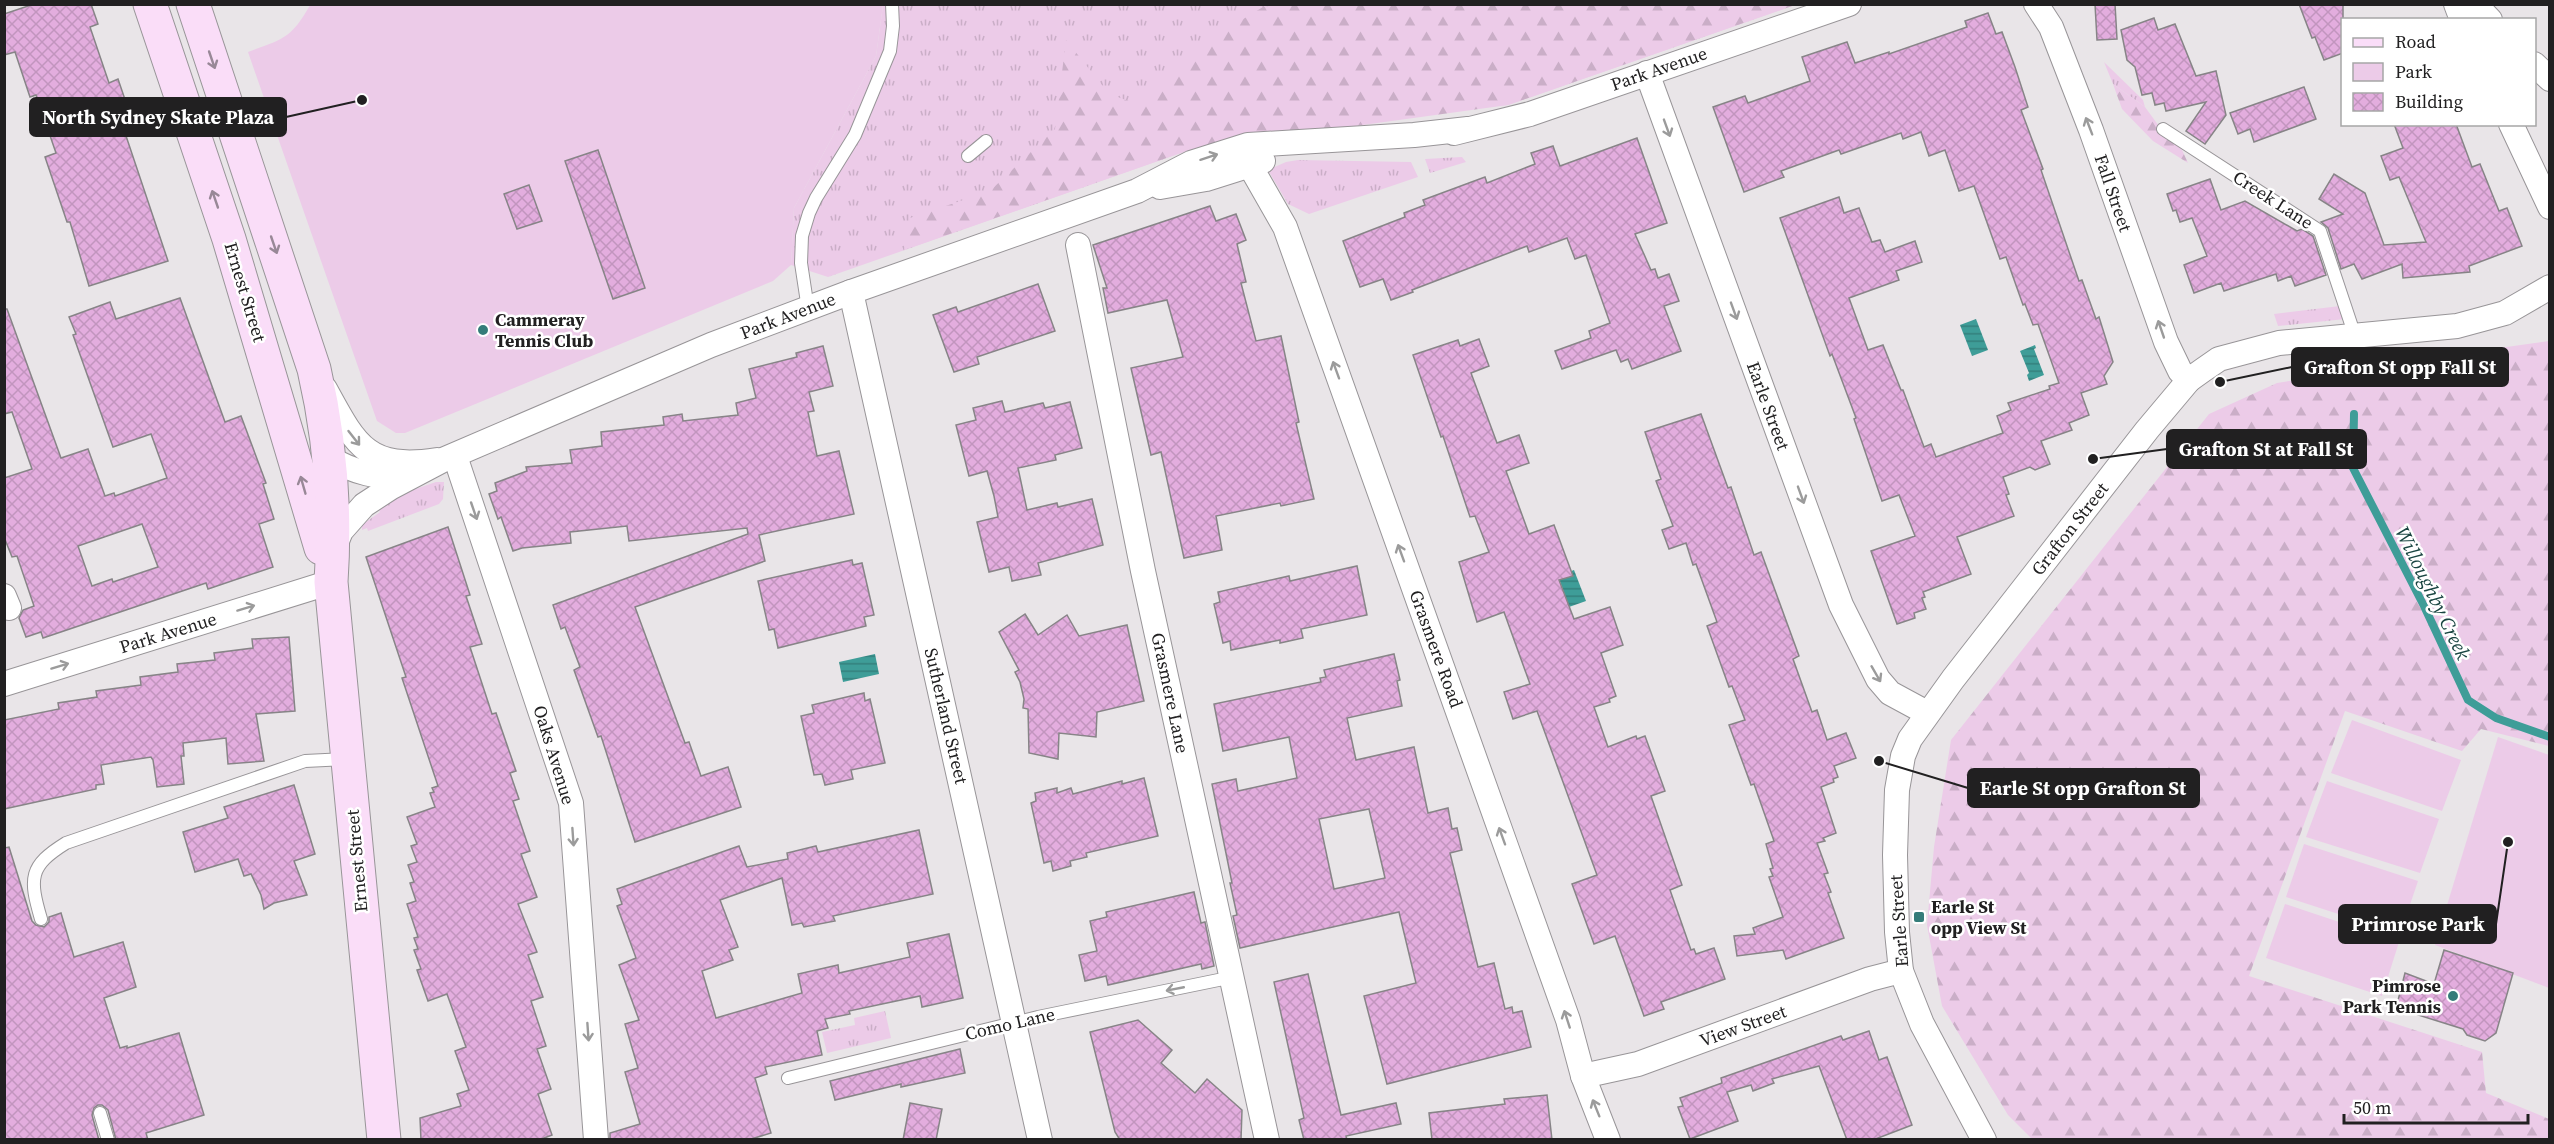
<svg xmlns="http://www.w3.org/2000/svg" width="2554" height="1144" font-family="'Source Serif 4',serif">
<style>
.grass{fill:url(#grass-tufts)}
.forest{fill:url(#forest-firs)}
.park{fill:#eccbe8}
.water{fill:url(#water-rules)}
.lines{fill:none;stroke-linecap:round;stroke-linejoin:round}
.stream{stroke:#3e9d98;stroke-width:8}
.building{fill:url(#building-cross-hatch);stroke:#878487;stroke-width:1.5;fill-rule:evenodd}
.service-casing{stroke:#989598;stroke-width:14}
.minor-casing{stroke:#989598;stroke-width:26}
.secondary-casing{stroke:#989598;stroke-width:35}
.service{stroke:#fff;stroke-width:12}
.minor{stroke:#fff;stroke-width:24}
.secondary{stroke:#faddf8;stroke-width:33}
.oneway{stroke:#988897}
.oneway2{stroke:#9b9b9b}
.poi-dot{fill:#347c79;stroke:#fff;stroke-width:2}
.labels{text-anchor:middle;stroke-width:5;stroke-linejoin:round;paint-order:stroke}
.street-label{font-size:18px;fill:#212021;stroke:#fff}
.poi-label{font-size:18px;font-weight:bold;fill:#212021;stroke:#fff;text-anchor:start}
.water-label{font-size:20px;font-style:italic;fill:#1a4542;stroke:#fff}
.leader{fill:none;stroke:#212021;stroke-width:2}
.callout-dot{fill:#212021;stroke:#fff;stroke-width:2}
.callout{fill:#212021;stroke:#212021;stroke-width:2}
.callout-label{font-size:20px;text-anchor:middle;font-weight:bold;fill:#fff}
</style>
<defs>
<pattern id="grass-tufts" width="24" height="20" patternUnits="userSpaceOnUse" patternTransform="scale(1.5)"><rect width="24" height="20" fill="#eccbe8"/><path d="M3 7l-1-3M5 7V3M7 7l1-3M15 17l-1-3M17 17v-4M19 17l1-3" fill="none" stroke="#caaec7"/></pattern>
<pattern id="forest-firs" width="22" height="20" patternUnits="userSpaceOnUse" patternTransform="scale(1.5)"><rect width="22" height="20" fill="#eccbe8"/><path d="M5 1l3.5 6h-7zM16 11l3.5 6h-7z" fill="#caaec7"/></pattern>
<pattern id="water-rules" width="6" height="5" patternUnits="userSpaceOnUse" patternTransform="scale(1.5)"><rect width="6" height="5" fill="#3e9d98"/><path d="M0 2.5h6" fill="none" stroke="#34807c"/></pattern>
<pattern id="building-cross-hatch" width="8" height="8" patternUnits="userSpaceOnUse" patternTransform="scale(1.5)"><rect width="8" height="8" fill="#e3adde"/><path d="M0 0l8 8M0 8l8-8" fill="none" stroke="#c295be"/></pattern>
</defs>
<rect width="100%" height="100%" fill="#e9e5e8"/>
<g class="grass">
<path d="M883 5H1795L1508 105 1395 115 1195 148 828 277 791 265 794 208 876 56Z"/>
<path d="M2104 62 2143 100 2145 107 2113 84Z"/>
<path d="M1462 157 1466 162 1430 173 1425 159Z"/>
<path d="M1298 160 1411 162 1418 177 1309 214 1288 204 1268 170 1286 162Z"/>
<path d="M2340 306 2345 319 2278 326 2274 314Z"/>
<path d="M436 482H444L443 499 439 504 368 531 367 528 362 530V525L380 512 377 506 398 495Z"/>
<path d="M885 1011 891 1038 827 1053 822 1032 855 1025 854 1018Z"/>
</g>
<g class="forest">
<path d="M1275 5H1795L1508 105 1195 148 904 250 910 218 990 191 1055 129 1066 40 1109 94 1143 106 1199 46 1263 7Z"/>
<path d="M2113 84 2145 107 2164 133 2182 150 2188 163 2153 141 2122 109Z"/>
<path d="M2549 341V746L2481 729 2462 751 2345 711 2249 976 2482 1052 2486 1093 2549 1119V1139H2032L2008 1115 1942 1006 1927 925 1934 847 1951 740 2209 414 2277 383 2407 361Z"/>
</g>
<g class="park">
<path d="M310 5H883L876 56 794 208 791 265 773 281 405 433H396L377 421 248 52C283 39 291 39 310 5Z"/>
<path d="M2352 720 2461 760 2442 811 2331 773Z"/>
<path d="M2498 737 2549 755V988L2435 945Z"/>
<path d="M2327 781 2439 819 2420 873 2306 837Z"/>
<path d="M2304 844 2418 881 2400 934 2286 897Z"/>
<path d="M2285 904 2399 942 2382 996 2266 958Z"/>
</g>
<g class="water">
<path d="M1976 319 1988 350 1972 356 1960 325Z"/>
<path d="M2035 345 2036 348 2034 349 2044 375 2029 381 2027 375 2029 373 2020 351Z"/>
<path d="M1574 570 1586 601 1569 607 1558 576Z"/>
<path d="M875 654 879 674 843 682 839 662Z"/>
</g>
<g class="lines">
<path class="stream" d="M2354 414 2353 468 2424 606 2468 700 2496 718 2550 737"/>
</g>
<g class="building">
<path d="M34 4H91L98 24 90 27 109 83 118 79 131 117 121 121 168 261 89 286 70 222H67L45 157 56 153 36 95 30 97 15 52 4 55V14Z"/>
<path d="M2095 4H2115L2117 39 2097 40Z"/>
<path d="M2299 4H2343V53L2324 60 2315 37 2312 38Z"/>
<path d="M1988 13 1996 34 2002 32 2015 67 2028 107 2021 110 2043 169 2041 170 2079 281 2082 280 2096 319 2099 317 2113 362 2104 376 2107 384 2081 393 2089 415 2069 423 2072 430 2041 441 2050 464 2035 470 2030 467 2003 477 2009 494 2006 495 2014 516 1957 537 1971 574 1923 592 1925 597 1922 598 1926 609 1914 613 1915 618 1897 624 1871 551 1915 536 1899 495 1882 501 1854 419 1856 418 1832 354 1830 356 1780 218 1839 197 1844 213 1859 208 1872 242 1880 240 1885 252 1915 241 1922 262 1896 271 1899 280 1849 298 1868 350 1883 345 1901 390H1903L1924 447 1931 444 1936 457 2003 433 1997 416 2011 410 2008 403 2050 389 2049 386 2059 383 2038 324 2033 325 2025 304 2023 305 2006 257 2000 259 1974 186 1959 191 1945 150 1929 156 1921 132 1903 139 1901 133 1841 154 1839 150 1781 171 1784 177 1744 192 1713 107 1745 96 1748 103 1810 81 1802 57 1847 42 1855 63 1889 52V54L1967 27 1965 21Z"/>
<path d="M2154 18 2158 30 2175 24 2196 76 2216 71 2226 115 2205 144 2186 131 2206 102 2166 111 2164 103 2155 105 2152 93 2142 95 2135 67 2127 60 2121 30Z"/>
<path d="M2304 87 2316 119 2254 142 2250 129 2238 134 2230 113Z"/>
<path d="M2394 124H2456L2472 167 2480 164 2499 211 2507 208 2522 246 2469 266 2470 272 2403 278 2402 264 2362 279 2354 264 2341 269 2328 228 2321 222 2343 214 2319 199 2334 174 2365 193 2384 245 2426 242 2399 177 2390 180 2381 156 2403 148Z"/>
<path d="M1637 138 1667 223 1635 234 1651 270 1655 269 1658 278 1669 274 1679 301 1664 306 1681 351 1632 369 1628 359 1621 362 1616 350 1562 369 1555 351 1591 338 1589 331 1610 323 1586 255 1575 259 1567 238 1529 252 1527 246 1412 290 1413 292 1391 300 1383 279 1360 287 1343 241 1405 217 1404 213 1425 205 1423 200 1485 177 1487 183 1535 164 1531 153 1553 146 1560 166Z"/>
<path d="M598 150 645 288 613 299 565 161Z"/>
<path d="M2210 179 2221 210 2245 201 2297 231 2302 229 2313 236 2326 275 2295 286 2291 276 2278 281 2276 274 2224 291 2221 283 2194 293 2184 265 2207 256 2192 218 2180 222 2176 210 2173 211 2167 194Z"/>
<path d="M529 185 542 221 517 229 504 194Z"/>
<path d="M1210 206 1216 221 1236 214 1246 240 1237 244 1246 282 1241 283 1256 341 1281 336 1299 422 1296 423 1314 499 1281 506 1280 503 1216 516 1222 550 1184 558 1161 452 1151 455 1131 368 1183 357 1167 300 1108 313 1103 288H1107L1093 245Z"/>
<path d="M1038 284 1055 331 977 357 979 364 954 372 933 315 956 307 958 312Z"/>
<path d="M180 298 225 422 241 416 266 483 263 484 274 519 259 524 273 567 208 589 206 583 43 638 41 632 26 637 19 618 23 610 34 606 17 556 12 557 4 537V478L32 469 12 412 4 414V309H7L61 458 88 449 105 496 114 493 115 496 167 478 151 434 113 447 73 335 76 334 69 317 110 302 116 319ZM142 524 158 567 113 582 112 579 92 586 78 546Z"/>
<path d="M1479 339 1489 366 1471 373 1497 443 1519 435 1529 463 1506 471 1529 534 1554 525 1573 576 1559 580 1574 619 1610 607 1623 645 1601 653 1616 696 1609 699 1610 702 1594 707 1608 747 1636 736 1637 739 1645 736 1665 791 1651 796 1682 885 1670 890 1691 950 1694 949 1696 954 1714 948 1725 979 1661 1002 1664 1009 1644 1016 1615 936 1594 944 1572 884 1597 875 1537 711 1513 719 1504 692 1530 684 1504 612 1477 622 1459 562 1489 552 1475 516 1470 517 1443 436 1441 437 1413 355 1458 340 1460 346Z"/>
<path d="M823 346 833 386 809 392 814 411 808 412 817 456 839 451 854 514 759 535 765 561 635 607 685 743 689 742 701 776 728 767 741 807 635 842 601 736 598 737 574 670 580 667 565 627 561 629 553 605 748 534 747 528 629 541 627 526 570 532 571 543 522 548 513 551 501 517 498 519 489 494 497 491 495 483 527 471 526 467 572 463 570 450 602 446 601 432 664 425 663 417 682 414 683 421 738 415 736 403 756 398 749 369 797 357 796 353Z"/>
<path d="M1002 401 1005 412 1043 403 1045 408 1070 402 1082 448 1055 455 1056 460 1018 468 1027 510 1057 503 1058 507 1092 499 1103 545 1038 563 1041 575 1012 581 1009 567 989 572 977 522 998 517 994 496 987 471 969 476 956 425 976 420 973 408Z"/>
<path d="M1701 414 1728 488 1731 487 1754 555 1761 552 1799 656 1793 659 1812 712 1817 710 1827 740 1846 733 1856 758 1834 766 1838 777 1833 779 1834 782 1821 787 1836 833 1823 838 1825 841 1817 843 1828 873 1824 874 1831 892 1828 893 1844 938 1786 959 1783 950 1737 956 1734 936 1755 934 1753 928 1783 917 1769 877 1773 876 1770 869 1773 868 1766 844 1774 841 1754 784 1751 785 1729 725 1745 720 1732 686 1729 687 1707 626 1717 622 1696 564 1693 565 1686 543 1669 549 1662 530 1673 526 1656 481 1661 479 1645 432Z"/>
<path d="M448 527 470 595 466 596 482 644 470 647 492 714 496 713 516 771 510 773 519 799 513 801 530 851 521 854 537 897 518 904 537 952 528 955 543 997 531 1001 546 1046 537 1049 551 1089 538 1094 552 1135 539 1140H421L420 1118 461 1106 457 1094 469 1090 455 1051 466 1047 447 994 428 1001 417 970 421 969 414 950 418 949 414 938 418 937 407 904 416 901 410 883 414 882 408 865 417 862 411 846 417 844 407 817 435 807 430 793 434 792 432 788 438 786 402 678 406 677 366 557Z"/>
<path d="M852 560 853 565 862 563 874 615 864 617 866 626 778 648 774 629 769 630 758 581Z"/>
<path d="M1357 566 1367 615 1301 629 1303 638 1280 643V640L1231 650 1230 641 1223 643 1214 604 1220 602 1218 592 1289 576 1290 581Z"/>
<path d="M1025 614 1038 635 1067 615 1079 636 1127 625 1144 701 1097 712 1096 737 1059 733 1058 759 1029 753 1028 709 1023 708 1024 699 1020 682 1015 672 1019 670 999 632Z"/>
<path d="M289 637 295 711 256 714 264 761 228 764 226 738 183 743 184 756H181L184 784 157 787 153 760 151 757 125 761 101 765 104 784 96 785V789L4 809V720L59 709 58 703 97 697 96 691 141 685 140 677 178 672 177 664 215 660 214 653 253 648 252 639Z"/>
<path d="M1394 654 1400 680 1397 681 1402 706 1347 718 1356 760 1414 747 1428 813 1448 808 1452 829 1457 828 1462 850 1450 853 1478 967 1494 963 1505 1009 1512 1007 1513 1013 1522 1011 1531 1047 1387 1084 1364 996 1416 983 1399 912 1240 948 1233 916 1237 915 1230 883H1232L1212 784 1236 779 1238 791 1297 778 1289 737 1223 751 1214 704 1321 682 1320 678 1326 677 1324 670ZM1369 809 1385 878 1334 889 1319 819Z"/>
<path d="M864 693 865 701 870 699 885 763 851 770 853 779 825 785 822 774 814 775 801 716 814 713 812 705Z"/>
<path d="M1144 778 1158 836 1086 853 1087 857 1070 861 1071 866 1053 871 1051 861 1044 863 1031 803 1036 801 1035 793 1057 788V793L1071 788 1073 794 1122 781V784Z"/>
<path d="M294 785 315 854 294 861 307 895 274 903 264 909 261 895 251 874 244 876 238 859 195 872 183 832 228 818 224 807Z"/>
<path d="M919 830 933 894 833 916 835 921 804 927 802 923 792 925 782 878 720 900 738 947 729 950 733 960 702 971 716 1018 802 993 798 974 838 965 839 973 910 957 907 943 949 934 963 998 922 1007 920 996 849 1011 850 1014 825 1019 828 1028 817 1031 822 1055 765 1067 767 1074 755 1078 771 1133 748 1140H610V1133L640 1124 625 1072 638 1068 625 1024 639 1020 619 965 636 958 617 906 622 904 617 889 739 846 747 867 788 859 787 853 816 846 818 852Z"/>
<path d="M9 847 32 921 36 925 44 927 49 922V917L61 913 74 957 123 942 136 987 104 998 120 1048 127 1046V1048L179 1033 204 1115 146 1133 148 1140H116L108 1110 102 1105H98L94 1108 92 1115 99 1140H4V848Z"/>
<path d="M1194 892 1201 923 1205 922 1214 966 1202 969 1201 964 1108 985 1106 976 1085 981 1079 955 1097 951 1090 921 1107 917 1106 912Z"/>
<path d="M2444 950 2513 973 2496 1033 2485 1041 2467 1035 2463 1029 2396 1008 2405 973 2434 984Z"/>
<path d="M1308 974 1341 1115 1396 1103 1401 1124 1346 1136 1347 1140H1304L1299 1120 1304 1118 1274 982Z"/>
<path d="M1138 1020 1172 1050 1161 1063 1195 1093 1207 1079 1242 1110 1241 1140H1120L1115 1132 1090 1032Z"/>
<path d="M1869 1031 1879 1060 1887 1057 1912 1125 1873 1140H1847L1819 1066 1772 1079 1774 1083 1753 1091 1751 1085 1727 1092 1738 1121 1690 1139 1678 1107 1683 1106 1680 1098 1722 1083 1721 1078 1841 1036 1843 1040Z"/>
<path d="M960 1049 965 1073 901 1087V1084L835 1100 830 1081Z"/>
<path d="M1547 1095 1552 1140H1432L1429 1113 1505 1104 1504 1099Z"/>
<path d="M910 1103 942 1109 936 1140H903Z"/>
</g>
<g class="lines">
<g class="service-casing">
<g id="service">
<path d="M2163 129 2320 231 2355 336"/>
<path d="M968 156 986 141"/>
<path d="M808 309 801 263 802 236 809 213 816 198 855 135 890 51 893 26 892 4"/>
<path d="M41 919C29 878 29 866 66 843L305 761 346 759"/>
<path d="M788 1078 1038 1017 1233 977"/>
<path d="M100 1113 108 1140"/>
</g>
</g>
<g class="minor-casing">
<g id="minor">
<path d="M2036 4 2051 27 2091 130 2166 342 2180 371 2189 380"/>
<path d="M2456 4 2462 20"/>
<path d="M2475 4 2490 20"/>
<path d="M2534 64 2550 79"/>
<path d="M1647 73 1841 605 1878 679 1890 693 1927 713"/>
<path d="M2511 124 2550 207"/>
<path d="M1454 133 1530 114 1849 4"/>
<path d="M1249 164 1285 227 1568 1020 1583 1076 1608 1140"/>
<path d="M1160 187 1206 179 1263 161"/>
<path d="M1078 245 1143 571 1267 1140"/>
<path d="M851 292 1040 1140"/>
<path d="M325 389C355 444 367 471 437 460"/>
<path d="M455 456 571 803 596 1140"/>
<path d="M328 457C350 471 383 481 409 475"/>
<path d="M334 548 341 531 364 505 390 488 445 459 711 345 851 292 1137 191 1191 163 1248 145 1414 135 1468 129"/>
<path d="M4 596 9 608"/>
<path d="M4 684 331 582"/>
<path d="M1583 1076 1638 1064 1870 979 1901 971"/>
<path d="M1984 1140 1922 1024 1901 971 1897 932 1895 855 1897 790 1903 756 1910 739 1953 679 2147 430 2189 380 2203 370 2219 359 2279 343 2457 326 2505 313 2550 287"/>
</g>
</g>
<g class="secondary-casing">
<g id="secondary">
<path d="M150 4 229 239 321 548"/>
<path d="M193 4 314 369C330 438 336 510 331 582L384 1140"/>
</g>
</g>
<use href="#service" class="service"/>
<use href="#minor" class="minor"/>
<use href="#secondary" class="secondary"/>
</g>
<defs><path id="oneway-shaft" d="M-6 0H5M1.5-3L5.5 0L1.5 3" fill="none" stroke-width="1.6" stroke-linecap="round" stroke-linejoin="round" transform="scale(1.5)"/></defs>
<g class="oneway">
<use href="#oneway-shaft" transform="translate(212 60) rotate(71)"/>
<use href="#oneway-shaft" transform="translate(215 199) rotate(-109)"/>
<use href="#oneway-shaft" transform="translate(274 245) rotate(71)"/>
<use href="#oneway-shaft" transform="translate(303 485) rotate(-106)"/>
</g>
<g class="oneway2">
<use href="#oneway-shaft" transform="translate(2089 126) rotate(-111)"/>
<use href="#oneway-shaft" transform="translate(1667 128) rotate(70)"/>
<use href="#oneway-shaft" transform="translate(1209 157) rotate(-18)"/>
<use href="#oneway-shaft" transform="translate(1734 311) rotate(70)"/>
<use href="#oneway-shaft" transform="translate(2161 329) rotate(-109)"/>
<use href="#oneway-shaft" transform="translate(1336 370) rotate(-110)"/>
<use href="#oneway-shaft" transform="translate(354 438) rotate(52)"/>
<use href="#oneway-shaft" transform="translate(1801 495) rotate(70)"/>
<use href="#oneway-shaft" transform="translate(474 511) rotate(71)"/>
<use href="#oneway-shaft" transform="translate(1401 553) rotate(-110)"/>
<use href="#oneway-shaft" transform="translate(246 608) rotate(-17)"/>
<use href="#oneway-shaft" transform="translate(60 666) rotate(-17)"/>
<use href="#oneway-shaft" transform="translate(1876 674) rotate(60)"/>
<use href="#oneway-shaft" transform="translate(1502 836) rotate(-110)"/>
<use href="#oneway-shaft" transform="translate(573 837) rotate(86)"/>
<use href="#oneway-shaft" transform="translate(1175 989) rotate(169)"/>
<use href="#oneway-shaft" transform="translate(1567 1019) rotate(-108)"/>
<use href="#oneway-shaft" transform="translate(588 1032) rotate(86)"/>
<use href="#oneway-shaft" transform="translate(1596 1108) rotate(-112)"/>
</g>
<g class="poi-dot">
<circle cx="483" cy="330" r="6"/>
<rect x="1913" y="911" width="12" height="12" rx="3"/>
<circle cx="2453" cy="996" r="6"/>
</g>
<g class="labels">
<g class="street-label">
<text transform="translate(1659 69) rotate(-19)" y="6">Park Avenue</text>
<text transform="translate(2113 193) rotate(71)" y="6">Fall Street</text>
<text transform="translate(2273 200) rotate(33)" y="6">Creek Lane</text>
<text transform="translate(245 292) rotate(73)" y="6">Ernest Street</text>
<text transform="translate(788 316) rotate(-21)" y="6">Park Avenue</text>
<text transform="translate(1768 406) rotate(70)" y="6">Earle Street</text>
<text transform="translate(2070 529) rotate(-52)" y="6">Grafton Street</text>
<text transform="translate(168 633) rotate(-17)" y="6">Park Avenue</text>
<text transform="translate(1436 649) rotate(70)" y="6">Grasmere Road</text>
<text transform="translate(1170 693) rotate(78)" y="6">Grasmere Lane</text>
<text transform="translate(946 716) rotate(77)" y="6">Sutherland Street</text>
<text transform="translate(554 755) rotate(73)" y="6">Oaks Avenue</text>
<text transform="translate(357 861) rotate(-95)" y="6">Ernest Street</text>
<text transform="translate(1899 921) rotate(-94)" y="6">Earle Street</text>
<text transform="translate(1010 1024) rotate(-13)" y="6">Como Lane</text>
<text transform="translate(1743 1026) rotate(-20)" y="6">View Street</text>
</g>
<g class="poi-label">
<text x="495" y="326">Cammeray<tspan x="495" dy="21">Tennis Club</tspan></text>
<text x="1931" y="913">Earle St<tspan x="1931" dy="21">opp View St</tspan></text>
<text x="2441" y="992" text-anchor="end">Pimrose<tspan x="2441" dy="21">Park Tennis</tspan></text>
</g>
<g class="water-label">
<text transform="translate(2433 593) rotate(64)" y="7">Willoughby Creek</text>
</g>
</g>
<path class="leader" d="M362 100L286 117M2220 382L2292 367M2093 459L2167 449M1879 761L1968 788M2508 842L2496 924"/>
<g class="callout-dot">
<circle cx="362" cy="100" r="6"/>
<circle cx="2220" cy="382" r="6"/>
<circle cx="2093" cy="459" r="6"/>
<circle cx="1879" cy="761" r="6"/>
<circle cx="2508" cy="842" r="6"/>
</g>
<g class="callout">
<rect x="30" y="98" width="256" height="38" rx="6"/>
<rect x="2292" y="348" width="216" height="38" rx="6"/>
<rect x="2167" y="430" width="199" height="38" rx="6"/>
<rect x="1968" y="769" width="231" height="38" rx="6"/>
<rect x="2339" y="905" width="157" height="38" rx="6"/>
</g>
<g class="callout-label">
<text x="158" y="124">North Sydney Skate Plaza</text>
<text x="2400" y="374">Grafton St opp Fall St</text>
<text x="2266" y="456">Grafton St at Fall St</text>
<text x="2083" y="795">Earle St opp Grafton St</text>
<text x="2418" y="931">Primrose Park</text>
</g>
<rect width="2554" height="1144" fill="none" stroke="#212021" stroke-width="12"/>
<rect x="2341" y="18" width="195" height="108" fill="#ffffff" stroke="#a6a6a6" stroke-width="1.5"/>
<rect x="2353" y="38" width="30" height="9" fill="#faddf8" stroke="#a6a6a6" stroke-width="1.5"/>
<text x="2395" y="48" font-size="18" fill="#212021">Road</text>
<rect x="2353" y="63" width="30" height="18" fill="#eccbe8" stroke="#a6a6a6" stroke-width="1.5"/>
<text x="2395" y="78" font-size="18" fill="#212021">Park</text>
<rect x="2353" y="93" width="30" height="18" fill="url(#building-cross-hatch)" stroke="#a6a6a6" stroke-width="1.5"/>
<text x="2395" y="108" font-size="18" fill="#212021">Building</text>
<path d="M2344 1114v9h184v-9" fill="none" stroke="#212021" stroke-width="3"/>
<text x="2353" y="1114" font-size="18" fill="#212021" stroke="#ffffff" stroke-width="4.5" paint-order="stroke">50 m</text>
</svg>
